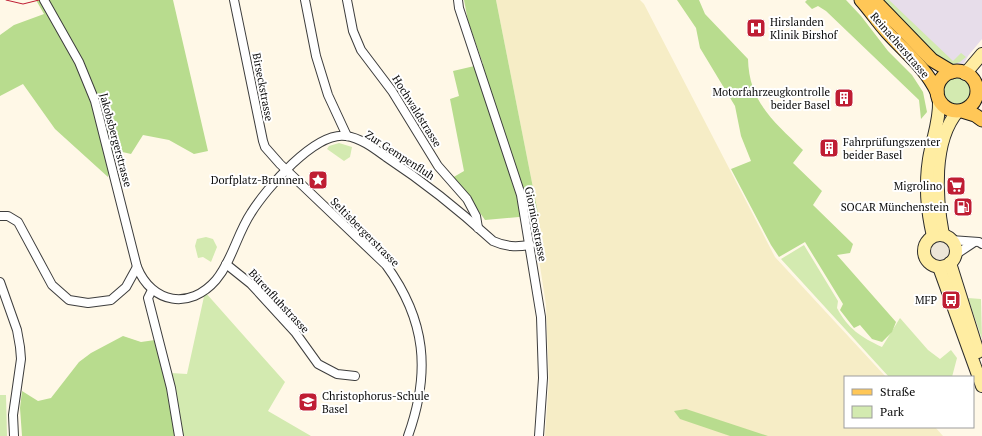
<svg xmlns="http://www.w3.org/2000/svg" width="982" height="436" font-family="'PT Serif',serif">
<style>
.industrial{fill:#e7ddea}
.farmland{fill:#f6edc6}
.green{fill:#d3eab0}
.forest{fill:#b8dc8e}
.plaza{fill:#ede6d8}
.lines{fill:none;stroke-linecap:round;stroke-linejoin:round}
.minor-casing{stroke:#3d3d3d;stroke-width:10}
.secondary-casing{stroke:#2c2c2c;stroke-width:14}
.primary-casing{stroke:#1b1b1b;stroke-width:15}
.minor{stroke:#fff;stroke-width:8}
.secondary{stroke:#ffeda2;stroke-width:12}
.primary{stroke:#ffc757;stroke-width:13}
.tram{stroke:#bf1d33;stroke-width:1}
.labels{text-anchor:middle;stroke-width:4;stroke-linejoin:round;paint-order:stroke}
.poi-label{font-size:11px;fill:#0a0a0a;stroke:#fff;text-anchor:end}
.street-label{font-size:11px;fill:#0a0a0a;stroke:#fff}
</style>
<rect width="100%" height="100%" fill="#fff8e7"/>
<path class="industrial" d="M888 0H982V39L968 56 961 69 949 62Z"/>
<path class="farmland" d="M496 0H640L644 4 775 257 886 377H845V427H935L943 436H545L549 380 546 305 532 214 538 213Z"/>
<g class="green">
<path d="M879 0H889L953 61 961 53 966 57 960 62 951 65 937 59Z"/>
<circle cx="956" cy="92" r="14"/>
<path d="M339 143 352 147 350 157 344 161 327 149 329 146Z"/>
<path d="M206 237 213 239 217 247 211 262 203 257 198 258 195 246 197 239Z"/>
<path d="M804 245 838 301 837 308C848 329 861 337 882 347L900 318 928 350 940 359 951 350 957 358 952 377H889L781 259Z"/>
<path d="M205 292 285 382 268 411 311 436H181L171 373 187 374Z"/>
<path d="M968 298 981 299 982 339Z"/>
<path d="M0 395H6L7 436H0Z"/>
</g>
<g class="forest">
<path d="M36 0H173L208 151 194 154 169 140 143 135 131 154 114 150 108 177 55 129 23 84 0 96V35L14 25 44 14Z"/>
<path d="M464 0H496L538 213 519 217 485 220 471 200 452 178 464 171 450 99 459 96 453 71 483 64 468 21Z"/>
<path d="M677 0H699L705 14 748 59C749 103 775 122 803 150L793 163 822 191 813 205 853 244 850 253 837 255 896 322 892 332 882 342 872 339 860 325 854 328 840 310 843 304 805 242 779 257 771 245 731 169 751 161 741 136 735 106 700 48 696 28Z"/>
<path d="M807 0H846L861 16 888 51 912 75 923 92 927 112 921 119 919 100 826 11 818 6 812 9 805 2Z"/>
<path d="M123 336 141 342 155 340 168 387 176 436H22L20 408 22 391 38 401 51 398 79 362 91 353Z"/>
<path d="M686 409 768 436H730L680 419 674 411Z"/>
</g>
<circle class="plaza" cx="940" cy="250" r="12"/>
<g class="lines">
<g class="minor-casing">
<g id="minor">
<path d="M44 0 79 62 95 101 137 267C152 304 190 310 216 280 232 261 237 234 251 213 266 189 315 131 346 136 361 138 375 149 386 157 424 182 459 210 493 241 506 247 516 247 530 245"/>
<path d="M234 0 263 141 265 147 280 164 386 265C426 320 431 372 408 436"/>
<path d="M305 0 316 56 328 95 347 136"/>
<path d="M347 0 353 31 361 50 392 91 438 166 467 199 476 216 478 228"/>
<path d="M458 0 459 8 521 195 541 317 543 378 539 436"/>
<path d="M0 216H8L18 222 52 285 69 300 88 303 111 300 126 287 137 267"/>
<path d="M951 240 979 242 982 244"/>
<path d="M955 255 973 243"/>
<path d="M226 264 251 284 295 332 318 364 337 374 355 376"/>
<path d="M0 282 17 330 20 347 21 359 13 415 14 436"/>
<path d="M152 290 148 298 171 388 179 436"/>
</g>
</g>
<g class="secondary-casing">
<g id="secondary">
<path d="M965 74 982 54"/>
<path d="M943 235C936 198 932 141 958 111"/>
<circle cx="940" cy="251" r="16"/>
<path d="M933 236C927 211 925 185 929 159 932 140 940 121 939 101"/>
<path d="M950 263 978 352"/>
<path d="M939 267 982 386"/>
</g>
</g>
<g class="primary-casing">
<g id="primary">
<path d="M861 0C870 10 878 22 887 32 904 51 926 68 937 92"/>
<path d="M874 0 932 60 952 72"/>
<circle cx="957" cy="91" r="20"/>
<path d="M962 111 975 115 982 120"/>
</g>
</g>
<use href="#minor" class="minor"/>
<use href="#secondary" class="secondary"/>
<use href="#primary" class="primary"/>
<path class="tram" d="M6 0 23 4 39 0"/>
</g>
<defs>
<g id="hospital-square" transform="scale(1)"><rect x="-9" y="-9" width="18" height="18" rx="4" fill="#bf1d33" stroke="#fff"/><path d="M-5-5h3v3.5h4V-5h3V5h-3V1.5h-4V5h-3Z" fill="#fff"/></g>
<g id="building-square" transform="scale(1)"><rect x="-9" y="-9" width="18" height="18" rx="4" fill="#bf1d33" stroke="#fff"/><path d="M-4-6H4V6H1V3H-1V6H-4ZM-2.5-4.3h1.7v1.8h-1.7ZM.8-4.3h1.7v1.8H.8ZM-2.5-1h1.7V.8h-1.7ZM.8-1h1.7V.8H.8Z" fill="#fff"/></g>
<g id="sight-square" transform="scale(1)"><rect x="-9" y="-9" width="18" height="18" rx="4" fill="#bf1d33" stroke="#fff"/><path d="M0-6L1.8-2.2L6-1.7L2.9 1.2L3.7 5.4L0 3.3L-3.7 5.4L-2.9 1.2L-6-1.7L-1.8-2.2Z" fill="#fff"/></g>
<g id="supermarket-square" transform="scale(1)"><rect x="-9" y="-9" width="18" height="18" rx="4" fill="#bf1d33" stroke="#fff"/><path d="M-6-5.5h2.5l.6 2H6L4.5 2H-2.5L-4.4-4H-6ZM-1.5 3.2a1.3 1.3 0 1 0 .1 0ZM3 3.2a1.3 1.3 0 1 0 .1 0Z" fill="#fff"/></g>
<g id="fuel-square" transform="scale(1)"><rect x="-9" y="-9" width="18" height="18" rx="4" fill="#bf1d33" stroke="#fff"/><path d="M-5.5-6h7V0h2V4h1.3V-2.5L3-4.5l.8-.8L6-3V5H2.5V1h-1V6h-7ZM-4.2-4.7v3.2H.2V-4.7Z" fill="#fff"/></g>
<g id="bus-square" transform="scale(1)"><rect x="-9" y="-9" width="18" height="18" rx="4" fill="#bf1d33" stroke="#fff"/><path d="M-5-6H5V4H4V6H2V4H-2V6H-4V4H-5ZM-3.5-4V0h7V-4ZM-3.5 1.2v1.5H-2V1.2ZM2 1.2v1.5H3.5V1.2Z" fill="#fff"/></g>
<g id="school-square" transform="scale(1)"><rect x="-9" y="-9" width="18" height="18" rx="4" fill="#bf1d33" stroke="#fff"/><path d="M0-5L7-2L0 1L-7-2ZM-4 1L0 2.5L4 1V4Q0 6-4 4Z" fill="#fff"/></g>
</defs>
<g fill-rule="evenodd">
<use href="#hospital-square" x="756" y="28"/>
<use href="#building-square" x="844" y="98"/>
<use href="#building-square" x="829" y="148"/>
<use href="#sight-square" x="318" y="180"/>
<use href="#supermarket-square" x="956" y="186"/>
<use href="#fuel-square" x="963" y="207"/>
<use href="#bus-square" x="951" y="300"/>
<use href="#school-square" x="308" y="402"/>
</g>
<g class="labels">
<g class="poi-label">
<text x="770" y="26" text-anchor="start">Hirslanden<tspan x="770" dy="13">Klinik Birshof</tspan></text>
<text x="830" y="96">Motorfahrzeugkontrolle<tspan x="830" dy="13">beider Basel</tspan></text>
<text x="843" y="146" text-anchor="start">Fahrprüfungszenter<tspan x="843" dy="13">beider Basel</tspan></text>
<text x="304" y="184">Dorfplatz-Brunnen</text>
<text x="942" y="190">Migrolino</text>
<text x="949" y="211">SOCAR Münchenstein</text>
<text x="937" y="304">MFP</text>
<text x="322" y="400" text-anchor="start">Christophorus-Schule<tspan x="322" dy="13">Basel</tspan></text>
</g>
<g class="street-label">
<text transform="translate(900 45) rotate(49)" y="4">Reinacherstrasse</text>
<text transform="translate(263 87) rotate(79)" y="4">Birseckstrasse</text>
<text transform="translate(417 111) rotate(58)" y="4">Hochwaldstrasse</text>
<text transform="translate(116 140) rotate(75)" y="4">Jakobsbergerstrasse</text>
<text transform="translate(400 155) rotate(33)" y="4">Zur Gempenfluh</text>
<text transform="translate(536 224) rotate(79)" y="4">Giornicostrasse</text>
<text transform="translate(365 232) rotate(45)" y="4">Seltisbergerstrasse</text>
<text transform="translate(279 301) rotate(47)" y="4">Bürenfluhstrasse</text>
</g>
</g>
<rect x="844" y="376" width="130" height="52" fill="#ffffff" stroke="#9d9d9d"/>
<rect x="852" y="389" width="20" height="6" fill="#ffc757" stroke="#9d9d9d"/>
<text x="880" y="396" font-size="12" fill="#0a0a0a">Straße</text>
<rect x="852" y="406" width="20" height="12" fill="#d3eab0" stroke="#9d9d9d"/>
<text x="880" y="416" font-size="12" fill="#0a0a0a">Park</text>
</svg>
